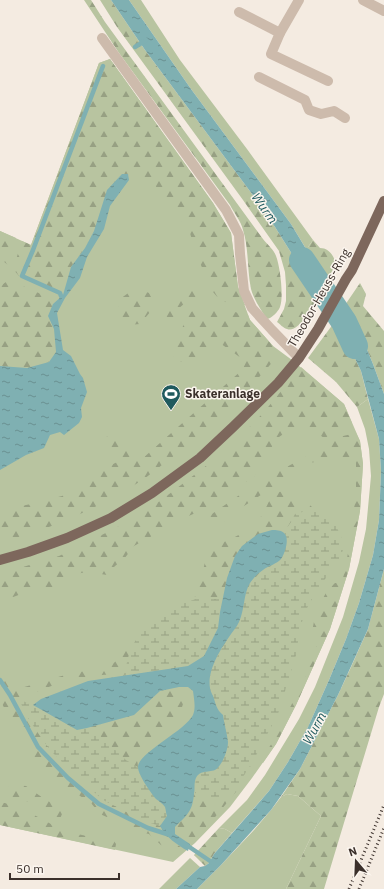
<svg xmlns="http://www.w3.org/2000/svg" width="384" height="889" font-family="'IBM Plex Sans',sans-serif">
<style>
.green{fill:#b8c4a0}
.forest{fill:url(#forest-firs)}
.wetland{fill:url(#wetland-marsh)}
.water{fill:url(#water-ripples)}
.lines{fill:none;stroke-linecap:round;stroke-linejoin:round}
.stream{stroke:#7fb0b2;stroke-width:4.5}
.river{stroke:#7fb0b2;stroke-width:26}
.minor{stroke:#cdbbac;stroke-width:10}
.major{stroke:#7d675c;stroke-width:10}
.rail{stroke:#3b302b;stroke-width:3;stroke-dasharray:1 3;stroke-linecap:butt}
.labels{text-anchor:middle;stroke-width:3;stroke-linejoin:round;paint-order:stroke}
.street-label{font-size:12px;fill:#3b302b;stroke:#fbf5ee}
.poi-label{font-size:12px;font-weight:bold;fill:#3b302b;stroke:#fbf5ee;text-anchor:start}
.water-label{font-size:13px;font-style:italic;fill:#1f5a5e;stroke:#fbf5ee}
</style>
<defs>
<pattern id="forest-firs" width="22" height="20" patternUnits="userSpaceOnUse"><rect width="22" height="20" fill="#b8c4a0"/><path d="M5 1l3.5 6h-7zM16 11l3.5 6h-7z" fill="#97a083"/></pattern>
<pattern id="wetland-marsh" width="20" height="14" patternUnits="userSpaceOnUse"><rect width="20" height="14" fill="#b8c4a0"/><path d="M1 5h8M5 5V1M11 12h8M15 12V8" fill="none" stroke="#97a083"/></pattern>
<pattern id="water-ripples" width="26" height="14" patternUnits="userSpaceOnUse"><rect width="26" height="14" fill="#7fb0b2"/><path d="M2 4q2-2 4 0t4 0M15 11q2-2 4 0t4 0" fill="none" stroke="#699091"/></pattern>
</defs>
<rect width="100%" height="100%" fill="#f4ebe1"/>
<g class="green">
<path d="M129 0H141L180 60 247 149 313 240 308 247V252L291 224 191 89Z"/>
<path d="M110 59 213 203 231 233 238 287 250 320 273 346 292 360 344 404 360 441 363 464 360 511 349 569 330 629 296 705 276 744 252 778 230 807 195 843 173 862 0 825V231L31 245 99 63Z"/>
<path d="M368 399 379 439 381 471 379 520 373 555 359 603 346 639 329 680 308 727 288 762 269 791 232 833 225 829 219 828 247 800 265 775 299 719 315 687 343 617 359 562 366 529 371 476 369 449 365 429 357 407Z"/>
<path d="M287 794 298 796 321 816 286 889H197L221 865 254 830 271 810 281 797Z"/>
<path d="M190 858 200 867 176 889H159Z"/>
</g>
<g class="forest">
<path d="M84 0H91L105 22 263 239C267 244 274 250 276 256 280 266 284 297 280 307 278 312 272 318 267 319 261 310 254 300 251 289 247 270 249 249 243 230 241 221 234 213 230 205L119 53Z"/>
<path d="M100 0H111L145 50 255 198 275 227 319 297C314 305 298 334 287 329 283 328 280 324 277 322L284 309 286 301V285L285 272 279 251 243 200 117 27Z"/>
<path d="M110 59 213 203 231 233 238 287 245 305 231 304 220 300 213 292 196 254 190 233 172 207 154 184 139 177 127 174 94 231 85 248 71 267 63 295 26 279 19 276 13 269 22 241 31 245 99 63Z"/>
<path d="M0 231 16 238 8 265 3 261 0 255Z"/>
<path d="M313 240 320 248C329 248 334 256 336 264L326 282 308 252V247Z"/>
<path d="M9 280 57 301 53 304 48 316 54 329 56 352 49 362 27 368 0 366V286Z"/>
<path d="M360 283 366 294 363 306 384 331V394L373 364 361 335 345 305Z"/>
<path d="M190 286H197L200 290 199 298C188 300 177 306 174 318 172 322 172 327 172 331L168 329 166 323 167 310 169 305Z"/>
<path d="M142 290 149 293 154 303 151 311 140 324 128 325 120 321 118 311 120 299 131 291Z"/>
<path d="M203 307 226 310 248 315 250 320 273 346 276 358C251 387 224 415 195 440 187 447 179 452 171 458 162 465 153 472 144 479 101 507 50 530 0 542V511L6 509 31 504 62 496 84 483 113 464 122 460 111 449 106 441 107 436 120 435 142 459 242 370 245 364 241 358 217 341C206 347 199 358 188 365L183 362 173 360 179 335 189 313 196 309Z"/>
<path d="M336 320 348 344 361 371 368 399 357 407 336 382 308 358Z"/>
<path d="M301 367 344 404 352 423 348 428 324 438 317 433 302 425 292 428 279 437 263 459 254 477 229 492 200 511 184 518 134 546 124 559 115 566 107 575 89 572 81 573 72 576 63 584 49 591 43 592 37 588 0 602V574L59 556 90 541 131 520 164 498 219 456 242 435 264 412Z"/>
<path d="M356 433 360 441 363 464 360 511 349 569 330 629 296 705 276 744 263 763 260 761 272 743 305 678 316 648V639L312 632 316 611 327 591 335 583H340L343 578 351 538 356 490V460L353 459C344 461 337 462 331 456L323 458 317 462 305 463 301 466 299 471 294 476 273 487 244 506 239 508H227L224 522 219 525 214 526 206 518 254 485 343 436Z"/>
<path d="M286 491C296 496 309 501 315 511L252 762 254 770 216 816 190 844 175 834V827L185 817 195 780 227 578 220 612 172 669C157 671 142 674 126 676 118 676 110 674 102 675 85 676 33 687 24 702L33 705 134 715 160 691 179 687 184 694 183 704 179 716 171 724 153 735 134 752 137 758 138 767 164 832 177 845 185 849 183 851 161 845 149 834 135 831 118 822 100 814 91 803 66 787 46 767 37 762 33 755 31 743 24 733 20 730 7 713 0 700V666L6 674 20 681 21 688 65 675 108 666 115 662 148 625 181 609 193 600 198 591 206 558 213 546 231 539 252 528 263 514 271 497 278 492Z"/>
<path d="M384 569V694L379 707 324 889H286L321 816 298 796 287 794 281 797 300 769 338 695 351 667 368 629Z"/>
<path d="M18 785 26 786 43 798 61 808 62 814 59 821 34 804 20 799 0 796V793L8 787Z"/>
<path d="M0 802C22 805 40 820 60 828 77 836 96 837 114 841L116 844 115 850 0 825Z"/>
<path d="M219 828 225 829 232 833 214 854 209 863 205 866 194 855Z"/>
</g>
<g class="wetland">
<path d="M309 510 315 511 327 517 335 524 341 536 343 550 339 560 317 590 306 610 300 628 296 655 278 714 252 763 237 786 223 798 207 799 195 793C195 776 197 772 215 770L226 752 228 742 223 715 218 711 209 687 210 672 218 655 228 638 239 622 243 610 245 595 250 584 261 571 271 566 286 537 284 532 291 522 295 514Z"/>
<path d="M196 599H223L218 628 204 656 188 666 124 676C126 668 127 659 130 652 142 622 167 608 196 599Z"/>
<path d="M20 700 33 705 77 730 87 728 98 734 126 760 138 767 141 777 155 797 164 807 167 816 160 826 144 821 103 800 75 775 51 751 42 739 24 712Z"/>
</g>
<g class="water">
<path d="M111 0H129L191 89 291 224 326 282 319 297 275 227 255 198 145 50Z"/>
<path d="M122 174H128L129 180 110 206 104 229 87 257 80 278 65 298 57 313 63 350 71 356 80 374 83 378 87 392 81 408 82 417 79 423 64 435 60 432 50 435 44 448 26 455 0 470V366L27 368 49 362 56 352 54 329 48 316 53 304 63 295 71 267 85 248 94 231 107 190Z"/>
<path d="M345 305 361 335 373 364 384 394V569L368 629 338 695 300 769 271 810 221 865 197 889H176L200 867 205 866 209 863 214 854 269 791 288 762 308 727 329 680 346 639 359 603 373 555 379 520 381 471 379 439 361 371 348 344 336 320Z"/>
<path d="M272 530C276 530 281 530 284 533 290 538 285 553 281 559 277 564 268 566 263 570 258 573 253 579 250 583 243 595 245 609 239 622 237 627 232 632 229 637 220 650 207 671 210 688 210 690 212 694 213 696 216 704 216 709 223 715 224 724 227 733 228 742 228 750 222 766 215 770 208 773 198 769 195 781 194 785 195 790 194 793 193 811 187 815 175 827V834L190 844 188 851C177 845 166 837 160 826L167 816C166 814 166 810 165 807 163 804 159 801 156 799 151 793 138 775 138 767 138 753 185 731 193 715 196 708 194 699 193 691L188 687H179L160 691 134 715 87 728 77 730 33 705 41 699 88 681 188 666 204 656 218 628 220 612 227 578 235 556 242 546 258 534Z"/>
</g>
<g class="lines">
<g class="stream">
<path d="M135 47 146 40"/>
<path d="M61 296 60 293 22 276 33 250 103 66"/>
<path d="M0 680 10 695 38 747 68 778 99 804 148 828 170 835"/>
<path d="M185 844 213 863"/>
</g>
<path class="river" d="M302 260 344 322 355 346"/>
<g class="minor">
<path d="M299 0 280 33 271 54 328 81"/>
<path d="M363 0 384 11"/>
<path d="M239 12 280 33"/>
<path d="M102 38 226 210 239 235 240 254 244 291 252 308 272 330 299 358"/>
<path d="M259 77 305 100 309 110 321 114 334 111 345 118"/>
</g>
<path class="major" d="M0 560 28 552 67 538 111 518 152 493 200 458 233 427 278 383 299 358 318 329 346 279 352 270 384 201"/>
<g class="rail">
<path d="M349 889 384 805"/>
<path d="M359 889 384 828"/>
</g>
</g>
<defs>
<g id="stadium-pin" transform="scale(1)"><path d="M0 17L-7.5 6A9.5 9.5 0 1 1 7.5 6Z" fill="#1f5a5e" stroke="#fbf5ee"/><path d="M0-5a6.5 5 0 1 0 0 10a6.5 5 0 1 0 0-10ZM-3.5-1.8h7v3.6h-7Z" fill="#fff"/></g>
</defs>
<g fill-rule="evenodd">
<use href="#stadium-pin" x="171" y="394"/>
</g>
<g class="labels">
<g class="street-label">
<text transform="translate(319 298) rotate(-60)" y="4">Theodor-Heuss-Ring</text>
</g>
<g class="poi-label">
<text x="185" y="398">Skateranlage</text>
</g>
<g class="water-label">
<text transform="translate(265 208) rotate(55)" y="5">Wurm</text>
<text transform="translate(314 728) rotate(-61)" y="5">Wurm</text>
</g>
</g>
<g transform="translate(356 861) rotate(341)" stroke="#fbf5ee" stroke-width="3" paint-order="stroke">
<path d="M0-3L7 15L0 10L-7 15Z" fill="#3b302b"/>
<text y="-6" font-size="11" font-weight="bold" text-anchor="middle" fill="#3b302b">N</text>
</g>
<path d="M10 873v6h109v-6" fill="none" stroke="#3b302b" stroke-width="2"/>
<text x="16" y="873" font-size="12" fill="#3b302b" stroke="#fbf5ee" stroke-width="3" paint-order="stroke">50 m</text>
</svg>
